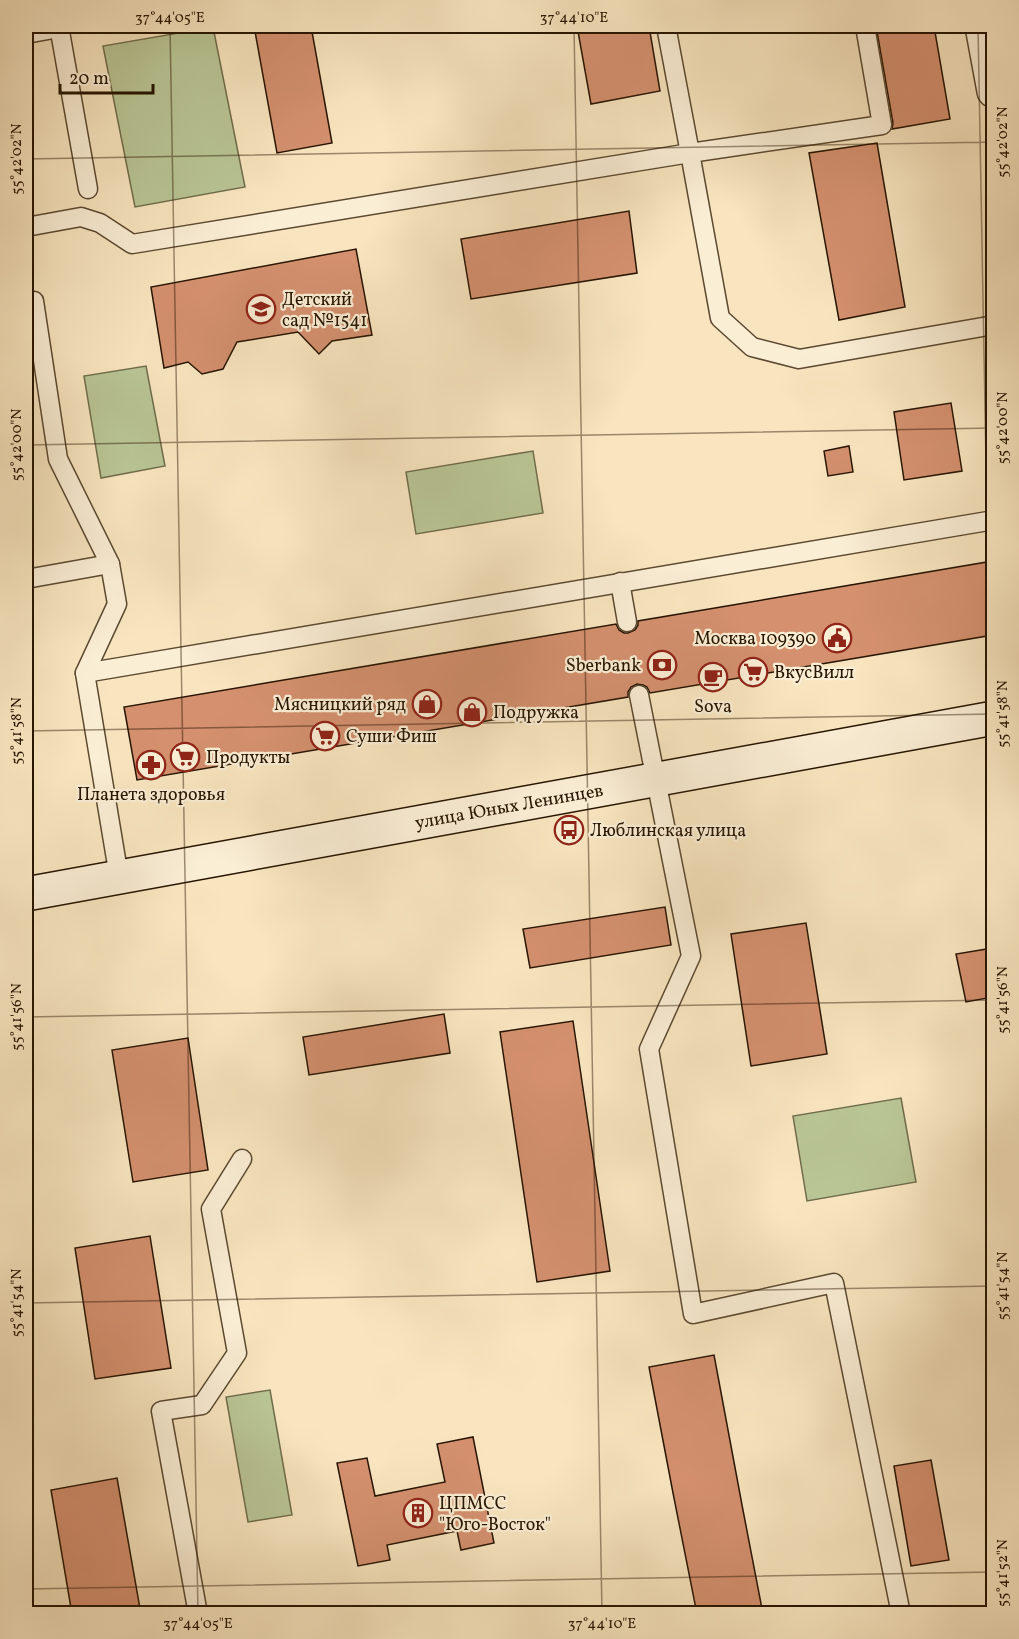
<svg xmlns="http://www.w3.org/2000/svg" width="1019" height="1639" font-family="Vollkorn,serif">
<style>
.green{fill:#b9c595;stroke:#706d4a;stroke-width:1.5}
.building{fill:#d4906f;stroke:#271500;stroke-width:1.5}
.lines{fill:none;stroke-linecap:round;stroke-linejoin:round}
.lane-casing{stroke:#5b4930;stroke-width:21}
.street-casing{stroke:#5b4930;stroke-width:36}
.secondary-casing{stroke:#271500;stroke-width:36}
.lane{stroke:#faeed5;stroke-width:18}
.street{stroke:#faeed5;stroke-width:33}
.secondary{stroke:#faeed5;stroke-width:33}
.ticks{fill:none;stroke:#271500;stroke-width:1.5;stroke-opacity:0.45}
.labels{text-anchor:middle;stroke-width:4.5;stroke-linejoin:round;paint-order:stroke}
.poi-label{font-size:18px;fill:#271500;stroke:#faeed5;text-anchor:start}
.street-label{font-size:18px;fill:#271500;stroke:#faeed5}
.neatline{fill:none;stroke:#271500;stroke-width:2}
.ticks-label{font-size:15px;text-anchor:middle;fill:#271500}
</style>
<rect width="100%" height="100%" fill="#f8e5bf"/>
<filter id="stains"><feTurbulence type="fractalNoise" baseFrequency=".00333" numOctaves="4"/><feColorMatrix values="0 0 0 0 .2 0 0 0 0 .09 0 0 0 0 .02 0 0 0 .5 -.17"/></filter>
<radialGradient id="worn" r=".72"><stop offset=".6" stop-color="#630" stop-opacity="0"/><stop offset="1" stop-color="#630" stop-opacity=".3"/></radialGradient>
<g class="green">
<path d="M213 27 245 187 135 207 103 46Z"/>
<path d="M146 366 165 466 101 478 84 376Z"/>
<path d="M533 451 543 513 416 534 406 472Z"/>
<path d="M901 1098 916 1182 807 1201 793 1116Z"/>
<path d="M270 1390 292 1515 248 1522 226 1397Z"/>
</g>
<g class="building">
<path d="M254 26H311L332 143 277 153Z"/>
<path d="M577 26H649L660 91 591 104Z"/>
<path d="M876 26H934L950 119 892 129 893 123Z"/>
<path d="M877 143 905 307 839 320 809 153Z"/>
<path d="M629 211 637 273 471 299 461 239Z"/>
<path d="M356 249 372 335 332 341 319 354 298 332 237 342 223 369 202 374 188 362 164 368 151 287Z"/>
<path d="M951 403 962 471 904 480 894 412Z"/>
<path d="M849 446 853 472 828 476 824 451Z"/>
<path d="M993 561V635L650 693 647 687 643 685 637 684 631 687 628 692V697L137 780 124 707 616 624 619 630 624 633H628L635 630 638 625V621Z"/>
<path d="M665 907 671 945 530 968 523 929Z"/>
<path d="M806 923 827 1054 751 1066 731 934Z"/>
<path d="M993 948V997L966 1002 956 954Z"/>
<path d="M444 1014 450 1053 309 1075 303 1037Z"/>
<path d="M573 1021 610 1271 537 1282 500 1032Z"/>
<path d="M188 1038 208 1170 133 1182 112 1050Z"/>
<path d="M150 1236 171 1368 95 1379 75 1248Z"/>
<path d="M714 1355 742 1505 763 1614H697L673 1493 649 1367Z"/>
<path d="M473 1437 494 1543 461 1550 457 1531 387 1545 390 1560 358 1566 337 1463 367 1458 375 1496 445 1482 437 1444Z"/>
<path d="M931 1460 949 1560 911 1566 894 1466Z"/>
<path d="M117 1478 141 1614H72L51 1490Z"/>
</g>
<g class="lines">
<g class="lane-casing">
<g id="lane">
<path d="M59 26 88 189"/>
<path d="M666 26 690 153 882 125 865 26"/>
<path d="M26 34 59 28"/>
<path d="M26 227 81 217 100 223 132 244 690 153 720 318 752 347 799 359 994 325"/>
<path d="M34 301 58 459 110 564 117 604 85 673 119 877"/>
<path d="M26 579 110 564"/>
<path d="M620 582 627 622"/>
<path d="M85 673 994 520"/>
<path d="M639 695 691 956 649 1049 693 1314 834 1283 901 1614"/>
<path d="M198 1614 161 1411 202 1405 237 1353 211 1209 242 1159"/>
</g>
</g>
<g class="street-casing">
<path id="street" d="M982 26 994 91"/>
</g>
<g class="secondary-casing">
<path id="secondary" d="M26 894 994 718"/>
</g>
<use href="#lane" class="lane"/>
<use href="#street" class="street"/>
<use href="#secondary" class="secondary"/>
</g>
<path class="ticks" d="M170 26 198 1614M574 26 602 1614M978 26 994 901M26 159 994 142M26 445 994 428M26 731 994 714M26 1017 994 1000M26 1303 994 1286M26 1589 994 1572"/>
<defs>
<g id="school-ring" transform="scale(1.5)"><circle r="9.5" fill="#faeed5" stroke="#8f2418" stroke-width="1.5"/><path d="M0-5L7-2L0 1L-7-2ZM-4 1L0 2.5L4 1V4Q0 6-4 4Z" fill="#8f2418"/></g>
<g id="civic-ring" transform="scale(1.5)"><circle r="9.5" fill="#faeed5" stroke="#8f2418" stroke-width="1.5"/><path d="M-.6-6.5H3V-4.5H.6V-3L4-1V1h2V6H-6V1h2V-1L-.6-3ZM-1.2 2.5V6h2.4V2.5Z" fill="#8f2418"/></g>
<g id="bank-ring" transform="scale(1.5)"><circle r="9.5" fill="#faeed5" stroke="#8f2418" stroke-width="1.5"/><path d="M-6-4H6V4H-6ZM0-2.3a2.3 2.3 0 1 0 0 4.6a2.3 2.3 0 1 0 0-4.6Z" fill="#8f2418"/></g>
<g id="supermarket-ring" transform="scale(1.5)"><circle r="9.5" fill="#faeed5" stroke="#8f2418" stroke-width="1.5"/><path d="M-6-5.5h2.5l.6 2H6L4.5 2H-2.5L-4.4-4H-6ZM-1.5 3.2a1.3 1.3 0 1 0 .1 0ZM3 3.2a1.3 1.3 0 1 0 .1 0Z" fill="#8f2418"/></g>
<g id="cafe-ring" transform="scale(1.5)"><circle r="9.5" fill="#faeed5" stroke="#8f2418" stroke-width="1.5"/><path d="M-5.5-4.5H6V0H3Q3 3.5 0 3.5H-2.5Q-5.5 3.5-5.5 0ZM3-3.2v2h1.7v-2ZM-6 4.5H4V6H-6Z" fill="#8f2418"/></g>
<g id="shop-ring" transform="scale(1.5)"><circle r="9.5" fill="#faeed5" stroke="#8f2418" stroke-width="1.5"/><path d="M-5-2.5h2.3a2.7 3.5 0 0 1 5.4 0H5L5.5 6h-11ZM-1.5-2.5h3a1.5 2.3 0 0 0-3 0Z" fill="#8f2418"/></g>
<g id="pharmacy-ring" transform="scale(1.5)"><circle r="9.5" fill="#faeed5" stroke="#8f2418" stroke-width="1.5"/><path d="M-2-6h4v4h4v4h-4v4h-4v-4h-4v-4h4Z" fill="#8f2418"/></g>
<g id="bus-ring" transform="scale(1.5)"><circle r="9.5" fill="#faeed5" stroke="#8f2418" stroke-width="1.5"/><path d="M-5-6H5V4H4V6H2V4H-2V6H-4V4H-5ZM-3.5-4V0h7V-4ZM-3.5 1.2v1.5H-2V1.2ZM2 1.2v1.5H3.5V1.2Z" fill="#8f2418"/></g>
<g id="building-ring" transform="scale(1.5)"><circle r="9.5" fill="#faeed5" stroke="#8f2418" stroke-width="1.5"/><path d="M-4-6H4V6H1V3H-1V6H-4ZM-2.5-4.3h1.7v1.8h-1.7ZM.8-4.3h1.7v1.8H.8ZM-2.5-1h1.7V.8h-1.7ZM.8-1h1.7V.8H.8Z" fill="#8f2418"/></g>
</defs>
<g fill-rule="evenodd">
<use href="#school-ring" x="261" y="309"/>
<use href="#civic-ring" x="837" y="638"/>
<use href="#bank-ring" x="662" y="665"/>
<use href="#supermarket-ring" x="753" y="672"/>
<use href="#cafe-ring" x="713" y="677"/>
<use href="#shop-ring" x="427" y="704"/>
<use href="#shop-ring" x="472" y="712"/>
<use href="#supermarket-ring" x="325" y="736"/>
<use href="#supermarket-ring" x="185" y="757"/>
<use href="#pharmacy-ring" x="151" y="765"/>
<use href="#bus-ring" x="569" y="830"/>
<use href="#building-ring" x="418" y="1513"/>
</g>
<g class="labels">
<g class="poi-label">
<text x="282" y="305">Детский<tspan x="282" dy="21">сад №1541</tspan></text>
<text x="816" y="644" text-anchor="end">Москва 109390</text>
<text x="641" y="671" text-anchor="end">Sberbank</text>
<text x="774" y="678">ВкусВилл</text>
<text x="406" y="710" text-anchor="end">Мясницкий ряд</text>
<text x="713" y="712" text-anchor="middle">Sova</text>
<text x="493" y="718">Подружка</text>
<text x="346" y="742">Суши Фиш</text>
<text x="206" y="763">Продукты</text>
<text x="151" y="800" text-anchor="middle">Планета здоровья</text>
<text x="590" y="836">Люблинская улица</text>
<text x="439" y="1509">ЦПМСС<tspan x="439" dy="21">"Юго-Восток"</tspan></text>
</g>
<g class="street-label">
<text transform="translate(509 806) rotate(-10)" y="6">улица Юных Ленинцев</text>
</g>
</g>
<rect width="1019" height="1639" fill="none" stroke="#f8e5bf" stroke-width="66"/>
<path d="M60 84v9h93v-9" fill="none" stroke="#271500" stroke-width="3"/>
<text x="69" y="84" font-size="18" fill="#271500" stroke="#faeed5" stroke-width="4.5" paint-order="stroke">20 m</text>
<rect x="33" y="33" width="953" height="1573" class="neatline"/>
<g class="ticks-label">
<text x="170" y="22">37°44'05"E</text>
<text x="574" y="22">37°44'10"E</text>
<text transform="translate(1002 142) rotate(-90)" y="5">55°42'02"N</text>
<text transform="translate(16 159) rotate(-90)" y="5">55°42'02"N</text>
<text transform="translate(1002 428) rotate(-90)" y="5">55°42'00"N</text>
<text transform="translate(16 445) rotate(-90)" y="5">55°42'00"N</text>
<text transform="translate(1002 714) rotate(-90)" y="5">55°41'58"N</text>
<text transform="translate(16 731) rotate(-90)" y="5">55°41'58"N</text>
<text transform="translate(1002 1000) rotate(-90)" y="5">55°41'56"N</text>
<text transform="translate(16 1017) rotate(-90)" y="5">55°41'56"N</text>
<text transform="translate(1002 1286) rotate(-90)" y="5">55°41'54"N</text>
<text transform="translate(16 1303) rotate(-90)" y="5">55°41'54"N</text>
<text transform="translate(1002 1573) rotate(-90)" y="5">55°41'52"N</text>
<text x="198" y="1628">37°44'05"E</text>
<text x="602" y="1628">37°44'10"E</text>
</g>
<rect width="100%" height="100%" filter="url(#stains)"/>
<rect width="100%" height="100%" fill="url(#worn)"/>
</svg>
